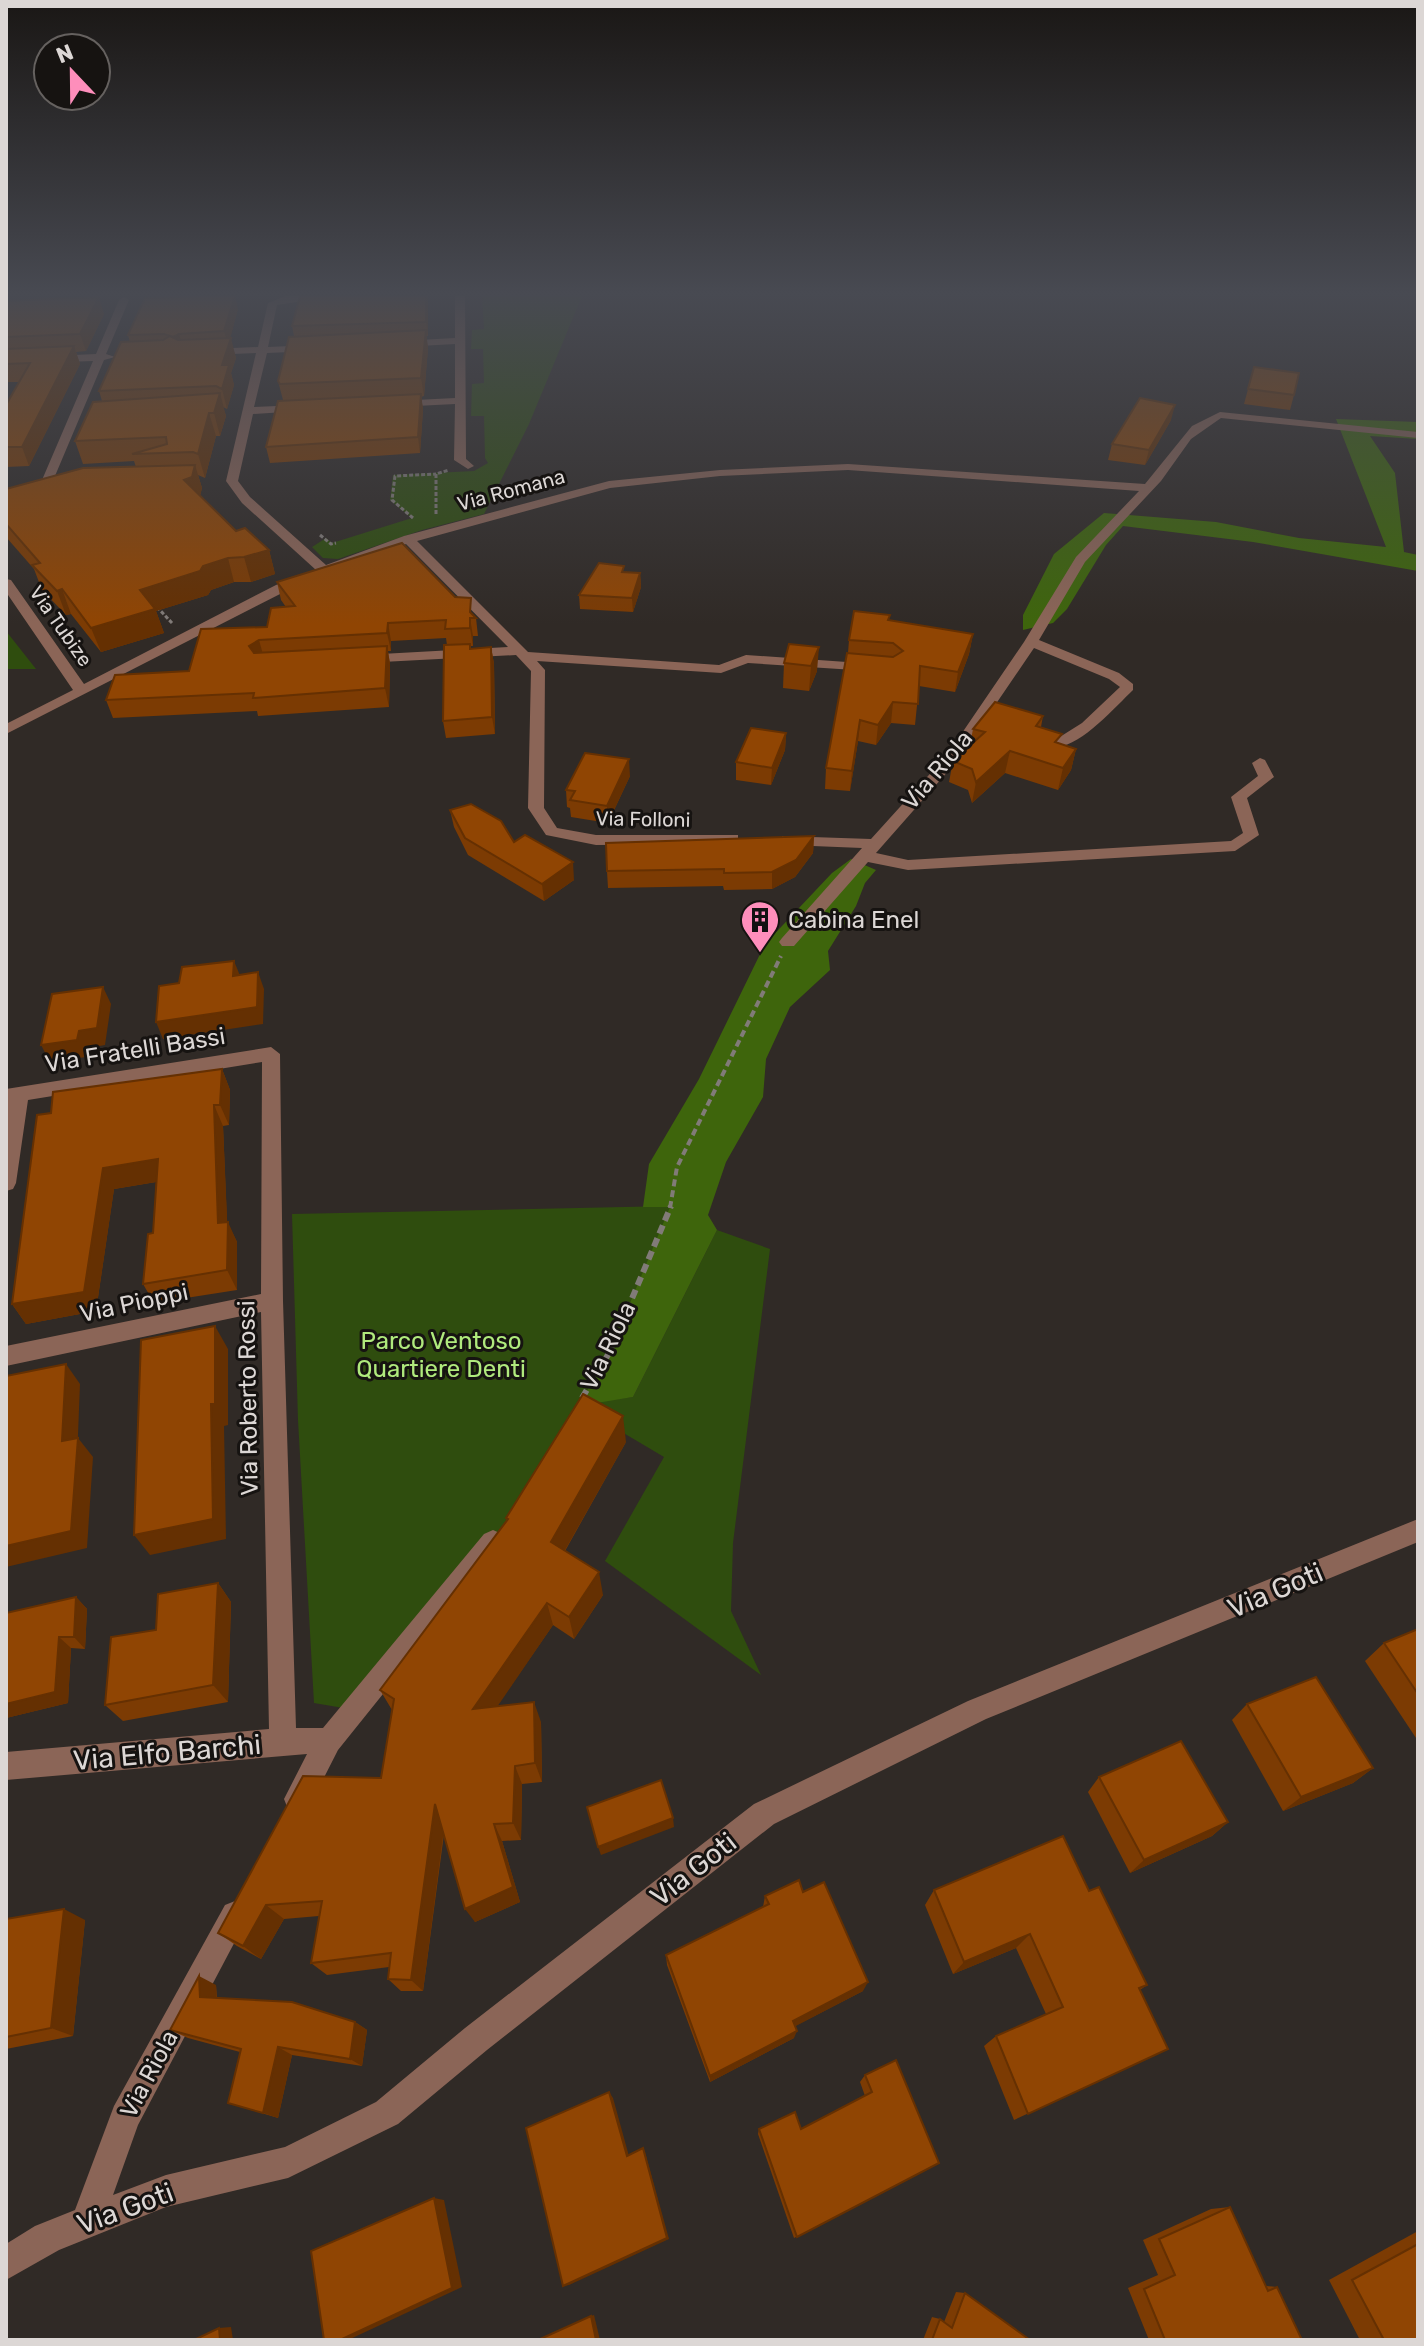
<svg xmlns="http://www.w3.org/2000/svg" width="1424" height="2346" font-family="Rubik,sans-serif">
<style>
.green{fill:#2f4d0e}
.forest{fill:#3e650c}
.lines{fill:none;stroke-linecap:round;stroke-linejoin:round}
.path-far2{stroke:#817b78;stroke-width:3;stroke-dasharray:4 2;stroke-linecap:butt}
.path-far1{stroke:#817b78;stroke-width:4;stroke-dasharray:7 4;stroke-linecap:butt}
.path{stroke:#817b78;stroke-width:6;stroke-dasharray:9 5;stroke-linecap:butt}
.minor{fill:#8b6557;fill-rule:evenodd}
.wall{fill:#7c3b03}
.shaded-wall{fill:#653002}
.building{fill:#904503;stroke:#653002;stroke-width:2}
.labels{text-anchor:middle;stroke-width:6;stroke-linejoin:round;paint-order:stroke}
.far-street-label{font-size:20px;fill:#dcd7d5;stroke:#161311}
.street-label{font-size:24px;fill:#dcd7d5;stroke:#161311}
.poi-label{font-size:24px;fill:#dcd7d5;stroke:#161311;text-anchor:start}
.park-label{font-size:24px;fill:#b0ea7d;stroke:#161311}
.near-street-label{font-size:28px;fill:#dcd7d5;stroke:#161311}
</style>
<rect width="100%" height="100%" fill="#302a26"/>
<g class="green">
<path d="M482 296H582L529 424 484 514 422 530 338 559 323 558 312 547 326 538 332 543 412 518 390 500 393 475 474 471 488 463 485 458 484 416H471L472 384 484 383 483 349H471L472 330 484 329Z"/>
<path d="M6 631 36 669H6Z"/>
<path d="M671 1206 609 1353 579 1404 633 1397 717 1230 770 1249 733 1543 731 1611 761 1675 605 1561 664 1457 578 1406 511 1520 355 1710 314 1703 298 1420 292 1214Z"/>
</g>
<g class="forest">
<path d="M1336 419 1418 422V439L1370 436 1395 473 1404 552 1418 555V571L1253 542 1123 526 1106 545 1067 609 1053 623 1023 630V615L1054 554 1104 513 1216 522 1299 538 1386 547Z"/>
<path d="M851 859 876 870 865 883 856 906 828 951 830 970 790 1007 766 1059 763 1097 726 1162 708 1215 717 1230 633 1397 578 1406 609 1353 670 1207H643L649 1164 699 1079 765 944 832 873Z"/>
</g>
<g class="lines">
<g class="path-far2">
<path d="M436 514V474L449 470"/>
<path d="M413 518 392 500 395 476 436 474"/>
<path d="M320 535 331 544 336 543"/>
<path d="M157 607 172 623"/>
</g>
<path class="path-far1" d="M670 1208 677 1167 781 956"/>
<path class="path" d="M582 1398 609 1353 671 1206"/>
<g class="minor">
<path d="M286 296H336L277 305 268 347 313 345 318 348 313 351 267 353 254 407 300 405 305 408 300 411 253 414 238 481 250 497 326 565 404 536 609 481 720 470 848 464 1145 484 1192 426 1220 412 1418 432V438L1221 418 1191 439 1161 481 1085 562 1039 640 1119 673 1133 684V690C1116 706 1078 750 1055 746V740L1082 723 1120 687 1109 679 1034 648 957 761 876 853 908 860 1231 841 1243 833 1231 797 1258 776 1252 763 1260 758 1265 760 1274 777 1247 798 1259 835 1235 851 908 870 868 862 794 946H782L779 942 782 938 862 848 788 845 782 844V836L871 839 947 755 1024 642 1076 557 1139 491 848 470 720 476 610 488 417 541 528 652 719 665 746 655 875 664 877 667 870 671 748 663 721 673 537 661 545 670 544 808 557 828 596 835H738V843L732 844 596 845 546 835 528 808 531 671 516 655 363 663 356 659 363 655 508 647 406 544 286 591 6 734V724L73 690 6 592V579L11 580 84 684 276 585 316 570 242 503 226 481 256 353 209 355 204 352 209 349 258 347 268 303Z"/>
<path d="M455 296H465L466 459 474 466 468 469 454 460 455 404 396 407 391 404 396 401 455 398V344L401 347 396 344 401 341 455 338Z"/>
<path d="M124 297 129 300 106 354 115 357 104 360 52 483 66 487 60 491 41 489 39 487 93 361 6 364V358L96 354 119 300Z"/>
<path d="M271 1047 280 1054 283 1301 296 1728H323L484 1534 493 1530 502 1534 505 1542 338 1750 308 1809 298 1813 288 1809 284 1799 307 1754 6 1780V1752L269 1729 261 1312 6 1366V1346L261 1294 262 1062 28 1100 16 1183 13 1189 6 1191V1089Z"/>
<path d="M1418 1519V1542L986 1719 774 1824 487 2050 398 2124 288 2178 166 2207 59 2250 6 2280V2244L35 2226 75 2210 114 2106 225 1905 235 1901 245 1905 249 1915 138 2125 113 2195 166 2175 285 2147 376 2102 465 2028 754 1804 968 1701Z"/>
</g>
</g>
<g class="wall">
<path d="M428 296V336H426L428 348 424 396 421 397 423 409 420 453 270 463 266 447 283 400 278 381 294 336 292 326Z"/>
<path d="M6 301 104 314 86 351 76 352 80 364 29 466 6 467V405L19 382H6Z"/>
<path d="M238 309 230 338 236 358 231 373 234 385 227 409 223 407 226 416 220 436H216L205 478 198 475 202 488 200 495 236 531 269 550 275 574 251 582H234L211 590 208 595 156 611 164 633 101 652 71 614 66 615 42 590 34 569 6 537V489L136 467 134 461 83 464 75 441 102 401 99 391 130 342 128 335Z"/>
<path d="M1254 367 1294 395 1290 410 1244 404Z"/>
<path d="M1171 420 1145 465 1108 460 1112 444Z"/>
<path d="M625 572 640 573 641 587 633 612 580 609 579 595Z"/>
<path d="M277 582 473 615 476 618 478 636H473V646H471V649L491 647 494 664 495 734 446 738 443 721 447 645 446 638 391 641V651H388L390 664 389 707 258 716 257 711 113 718 106 700 189 671 267 627 286 607 281 600Z"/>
<path d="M889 620 973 634 969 654 955 692 919 686 915 725 891 723 876 745 858 741 850 791 825 789 826 768 848 653 849 640Z"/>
<path d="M789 644 817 671 809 691 783 688 784 663Z"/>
<path d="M1043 716 1041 727 1059 744 1076 749 1071 770 1058 790 1005 773 972 803 968 790 949 782 953 761 970 745 973 729Z"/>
<path d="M786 733 785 750 771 785 736 780V762Z"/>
<path d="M630 776 608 823 571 817 570 808 567 807 566 790Z"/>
<path d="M450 810 574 880 544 901 468 855 454 827Z"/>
<path d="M814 836 813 853 795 877 772 889 724 890 723 886 608 888 607 871Z"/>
<path d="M222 1069 230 1090 229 1125 223 1126 227 1222 237 1242V1290L154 1303 143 1284 153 1233 156 1182 114 1189 96 1311 26 1324 12 1304 51 1113Z"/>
<path d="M626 1442 565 1551 603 1595 574 1639 553 1625 497 1706 541 1722 542 1782 522 1784 521 1840 502 1841 520 1902 475 1922 444 1834 423 1991H401L388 1979 389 1967 327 1975 311 1963 319 1916 284 1919 261 1959 237 1946 218 1933 381 1778 392 1710 380 1690 507 1521 506 1518Z"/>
<path d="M218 1583 231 1602 228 1702 123 1721 105 1705 156 1630Z"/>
<path d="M76 1597 87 1609 85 1649 71 1648 68 1703 6 1718Z"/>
<path d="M1418 1629V1741L1365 1661 1384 1643Z"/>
<path d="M1247 1704 1373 1768 1353 1783 1283 1811 1232 1720Z"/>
<path d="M1099 1777 1228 1822 1212 1836 1130 1873 1088 1792Z"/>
<path d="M934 1890 1089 1891 1147 1985 1140 1990 1168 2049 1014 2120 984 2046 996 2036 1046 2014 1016 1948 953 1974 925 1905Z"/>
<path d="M803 1892 863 1991 795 2026 794 2038 710 2082 667 1965 666 1955 763 1907 765 1896Z"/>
<path d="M6 1919 85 1920 73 2036 6 2049Z"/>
<path d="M216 1985 217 1998 355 2022 367 2030 362 2066 292 2055 278 2118 228 2103 240 2052 188 2038 170 2030Z"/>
<path d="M865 2075 939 2163 794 2238 758 2134 759 2129H801L865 2096 860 2082Z"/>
<path d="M1230 2207 1266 2286 1277 2287 1302 2340H1149L1128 2288 1158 2275 1143 2240 1211 2209Z"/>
<path d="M1418 2231V2340H1360L1329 2280Z"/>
<path d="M956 2292 965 2293 1030 2340H923L932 2317 940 2319 944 2322Z"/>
</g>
<g class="shaded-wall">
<path d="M235 296 238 309 228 346 224 331Z"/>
<path d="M426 296H428V336L426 322Z"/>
<path d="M99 297 104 314 86 351 80 334Z"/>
<path d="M426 330 428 348 424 396 421 378Z"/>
<path d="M179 334 183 348 171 338Z"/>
<path d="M231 338 236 358 231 373 234 385 227 409 222 389V365Z"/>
<path d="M74 346 80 364 29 466 22 447Z"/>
<path d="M220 393 226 416 220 436 214 413Z"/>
<path d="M421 394 423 409 420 453 418 437Z"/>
<path d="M1175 405 1171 420 1145 465 1149 450Z"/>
<path d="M209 413 216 436 205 478 198 454Z"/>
<path d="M195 465 202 488 199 501 184 480Z"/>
<path d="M269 550 275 574 251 582 244 557Z"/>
<path d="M228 558 234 582 211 590 208 595 156 611 164 633 101 652 91 628 140 590Z"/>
<path d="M640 573 641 587 633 612 632 598Z"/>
<path d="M62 589 71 614 66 615 57 591Z"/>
<path d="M470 618 473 636V646L470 628Z"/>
<path d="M388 623 391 641V651L387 633Z"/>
<path d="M973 634 969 654 955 692 958 672Z"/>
<path d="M259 640 264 658 254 664 249 646Z"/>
<path d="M387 646 390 664 389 707 385 688Z"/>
<path d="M491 647 494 664 495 734 492 717Z"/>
<path d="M819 647 817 671 809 691 811 666Z"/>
<path d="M893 702 891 723 876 745 878 725Z"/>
<path d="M860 720 858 741 850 791 852 771Z"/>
<path d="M786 733 785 750 771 785 772 768Z"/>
<path d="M1076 749 1071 770 1058 790 1063 768Z"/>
<path d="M1010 751 1005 773 972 803 976 782Z"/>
<path d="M629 759 630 776 608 823 607 806Z"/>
<path d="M814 836 813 853 795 877 772 889V872Z"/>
<path d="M573 862 574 880 544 901 542 884Z"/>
<path d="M234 961 241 978 233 976Z"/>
<path d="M258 972 264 989 263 1024 163 1039 156 1022Z"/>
<path d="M103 987 111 1004 105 1045 88 1048 86 1057 50 1062 41 1045 79 1031Z"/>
<path d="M222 1069 230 1090 229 1125 220 1105Z"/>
<path d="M214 1105 223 1126 228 1240V1222L237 1242V1290L227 1270 218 1223Z"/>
<path d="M158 1159 168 1180 114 1189 96 1311 26 1324 12 1304 103 1168Z"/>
<path d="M215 1326 228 1349V1425L224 1426 226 1539 150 1555 134 1535 211 1404Z"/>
<path d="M66 1364 80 1384 77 1460 62 1441Z"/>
<path d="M623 1416 626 1442 556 1566 551 1542Z"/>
<path d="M78 1438 93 1457 87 1548 6 1567V1546Z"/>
<path d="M599 1572 603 1595 574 1639 569 1617Z"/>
<path d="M218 1583 231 1602 228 1702 213 1685Z"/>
<path d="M76 1597 87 1609 85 1649 74 1637Z"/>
<path d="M547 1603 553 1625 482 1729 473 1709Z"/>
<path d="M59 1637 71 1648 68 1703 6 1718V1704Z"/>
<path d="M534 1702 541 1722 542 1782 535 1763Z"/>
<path d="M515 1766 522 1784 521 1840 513 1823Z"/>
<path d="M1373 1768 1353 1783 1283 1811 1301 1797Z"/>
<path d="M435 1804 445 1821 423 1991 411 1980Z"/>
<path d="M673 1818 674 1827 601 1855 598 1847Z"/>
<path d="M1228 1822 1212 1836 1130 1873 1144 1860Z"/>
<path d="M494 1824 502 1841 520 1902 475 1922 465 1909Z"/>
<path d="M266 1905 284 1919 261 1959 243 1946Z"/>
<path d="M64 1909 85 1920 73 2036 51 2028Z"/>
<path d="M1030 1934 1016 1948 953 1974 964 1962Z"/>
<path d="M199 1976 216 1985 217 2006 200 1997Z"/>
<path d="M868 1982 863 1991 790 2029 793 2021Z"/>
<path d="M355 2022 367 2030 362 2066 350 2059Z"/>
<path d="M797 2031 794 2038 710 2082V2076Z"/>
<path d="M278 2047 292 2055 278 2118 263 2113Z"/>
<path d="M609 2092 613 2098 630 2160 627 2156Z"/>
<path d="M643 2148 645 2152 669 2239 569 2285 563 2286Z"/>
<path d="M434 2198 444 2200 462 2287 348 2340H340Z"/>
<path d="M594 2315 600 2340H596L591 2316Z"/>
<path d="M231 2327 233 2340H220L219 2328Z"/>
</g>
<g class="building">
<path d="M210 296H235L224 331 179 334 173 337 164 334 128 335 145 298Z"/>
<path d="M300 296H426V322L292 326Z"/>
<path d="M99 297 80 334 6 337V301Z"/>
<path d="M426 330 421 378 280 384 278 381 289 337Z"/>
<path d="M170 336 178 340 231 338 222 365H229L222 389 216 386 99 391 121 342 163 340Z"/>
<path d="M74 346 22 447H6V405L30 363 6 364V349Z"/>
<path d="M1254 367 1299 373 1294 395 1248 389Z"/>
<path d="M220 393 214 413H209L198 454 193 452 132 454 167 444 166 437 75 441 93 402Z"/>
<path d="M421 394 418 437 266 447 278 401Z"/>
<path d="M1140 398 1175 405 1149 450 1112 444Z"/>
<path d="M195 465 192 477 184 480 236 531 245 528 269 550 244 557 228 558 203 566 200 571 140 590 155 609 91 628 62 589 57 591 32 565 40 563 6 524V489L83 468Z"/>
<path d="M402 543 455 597 471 598 470 612 476 618H470V628L445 629 446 620 388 623 387 633 259 640 249 646 254 653 387 646 385 688 253 698 254 693 106 700 115 675 189 671 201 629 267 627 271 608 295 606 277 582Z"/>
<path d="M599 563 624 566 622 572 640 573 632 598 579 595Z"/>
<path d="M854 611 890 615 888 620 973 634 958 672 920 666 918 704 893 702 878 725 860 720 852 771 826 768 847 653 893 657 903 651 893 643 849 640Z"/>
<path d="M470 644V649L491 647 492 717 443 721 444 645Z"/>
<path d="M789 644 819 647 811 666 784 663Z"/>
<path d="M995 702 1043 716 1036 726 1062 734 1055 742 1076 749 1063 768 1010 751 976 782 972 769 953 761 985 732 973 729Z"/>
<path d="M751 728 786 733 772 768 736 762Z"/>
<path d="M585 753 629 759 607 806 570 800 575 791 566 790Z"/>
<path d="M471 804 501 821 514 842 525 835 573 862 542 884 465 838 450 810Z"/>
<path d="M814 836 796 860 772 872 724 873V869L607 871 606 843Z"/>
<path d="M234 961 233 976 258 972 257 1007 156 1022 159 986 179 983 182 967Z"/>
<path d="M103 987 97 1028 79 1031 77 1040 41 1045 52 994Z"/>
<path d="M222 1069 220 1105H214L218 1223 228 1222 227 1270 143 1284 148 1234 153 1233 158 1159 103 1168 84 1292 12 1304 37 1115 51 1113 53 1092Z"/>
<path d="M215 1326V1404H211L213 1519 134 1535 141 1340Z"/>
<path d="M66 1364 62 1441 78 1438 71 1531 6 1546V1376Z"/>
<path d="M583 1394 623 1416 551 1542 599 1572 569 1617 547 1603 473 1709 534 1702 535 1763 515 1766 513 1823 494 1824 513 1887 465 1909 435 1804 411 1980 388 1979 391 1953 311 1963 322 1901 266 1905 243 1946 218 1933 303 1776 381 1778 394 1699 380 1690 508 1519 506 1518Z"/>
<path d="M218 1583 213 1685 105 1705 111 1637 156 1630 158 1594Z"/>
<path d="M76 1597 74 1637H59L55 1692 6 1704V1613Z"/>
<path d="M1418 1629V1694L1384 1643Z"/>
<path d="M1316 1677 1373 1768 1301 1797 1247 1704Z"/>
<path d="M1181 1741 1228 1822 1144 1860 1099 1777Z"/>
<path d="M661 1780 673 1818 598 1847 587 1807Z"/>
<path d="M1063 1836 1089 1891 1099 1887 1147 1985 1139 1988 1168 2049 1028 2114 996 2036 1063 2007 1030 1934 964 1962 934 1890Z"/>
<path d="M799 1880 803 1892 824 1882 868 1982 793 2021 797 2031 710 2076 666 1955 769 1904 765 1896Z"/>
<path d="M64 1909 51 2028 6 2037V1919Z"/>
<path d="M199 1976 200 1997 292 2002 355 2022 350 2059 278 2047 263 2113 228 2103 241 2049 170 2030Z"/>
<path d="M896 2060 939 2163 797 2237 759 2129 795 2112 801 2129 872 2092 865 2075Z"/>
<path d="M609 2092 627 2156 643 2148 667 2238 563 2286 526 2128Z"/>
<path d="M434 2198 452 2288 340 2340H324L311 2251Z"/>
<path d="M1230 2207 1268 2291 1277 2287 1302 2340H1165L1144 2289 1175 2275 1159 2239Z"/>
<path d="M1418 2244V2340H1384L1352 2280Z"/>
<path d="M965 2293 1030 2340H932L940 2319 952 2328Z"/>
<path d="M591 2316 596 2340H538Z"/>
<path d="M219 2328 220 2340H194Z"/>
</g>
<linearGradient id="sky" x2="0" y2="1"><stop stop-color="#1a1715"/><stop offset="0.47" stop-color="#484a52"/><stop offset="1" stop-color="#484a52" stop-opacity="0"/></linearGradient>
<rect width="1424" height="624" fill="url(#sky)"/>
<defs>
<g id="building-pin" transform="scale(2)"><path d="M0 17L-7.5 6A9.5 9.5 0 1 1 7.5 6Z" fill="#fe8ebb" stroke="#161311"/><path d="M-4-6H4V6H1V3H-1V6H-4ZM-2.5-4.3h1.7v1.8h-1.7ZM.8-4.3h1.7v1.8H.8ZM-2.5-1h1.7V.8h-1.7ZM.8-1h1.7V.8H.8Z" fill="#111"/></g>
</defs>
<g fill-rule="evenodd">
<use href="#building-pin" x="760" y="920"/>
</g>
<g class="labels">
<g class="far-street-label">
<text transform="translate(511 490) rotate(-15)" y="7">Via Romana</text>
<text transform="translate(61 626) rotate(55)" y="7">Via Tubize</text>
<text transform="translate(643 819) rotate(1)" y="7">Via Folloni</text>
</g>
<g class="street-label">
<text transform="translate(937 770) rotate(-50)" y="8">Via Riola</text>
<text transform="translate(135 1050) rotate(-9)" y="8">Via Fratelli Bassi</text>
<text transform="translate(134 1303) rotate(-12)" y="8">Via Pioppi</text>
<text transform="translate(608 1346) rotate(-64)" y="8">Via Riola</text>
<text transform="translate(248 1398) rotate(-91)" y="8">Via Roberto Rossi</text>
<text transform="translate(149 2074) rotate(-62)" y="8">Via Riola</text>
</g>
<g class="poi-label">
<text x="788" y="928">Cabina Enel</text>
</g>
<g class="park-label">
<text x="441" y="1349">Parco Ventoso<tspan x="441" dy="28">Quartiere Denti</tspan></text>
</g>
<g class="near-street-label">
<text transform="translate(1275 1590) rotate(-23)" y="10">Via Goti</text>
<text transform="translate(167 1752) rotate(-5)" y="10">Via Elfo Barchi</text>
<text transform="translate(693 1869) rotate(-38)" y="10">Via Goti</text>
<text transform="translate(125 2208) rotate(-20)" y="10">Via Goti</text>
</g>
</g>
<rect width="1424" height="2346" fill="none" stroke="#dcd7d5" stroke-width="16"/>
<g transform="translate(72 72) rotate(338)"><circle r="38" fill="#161311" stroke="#65615f" stroke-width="2"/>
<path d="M0-6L14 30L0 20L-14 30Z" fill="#fe8ebb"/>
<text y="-12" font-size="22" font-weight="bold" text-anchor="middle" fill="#dcd7d5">N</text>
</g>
</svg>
